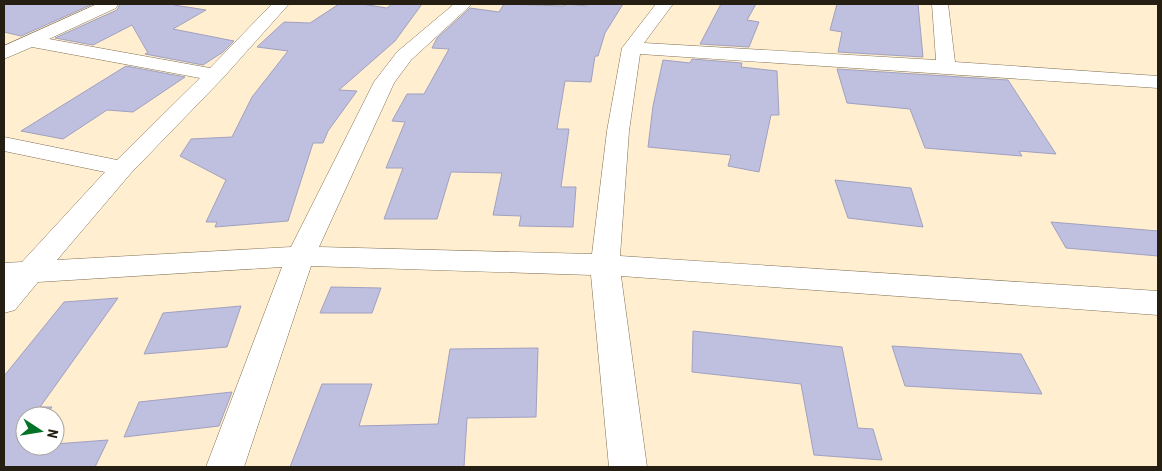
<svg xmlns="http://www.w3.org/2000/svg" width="1162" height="471" font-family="'Roboto Condensed',sans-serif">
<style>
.building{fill:#bfbfdf;stroke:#a1a1c0}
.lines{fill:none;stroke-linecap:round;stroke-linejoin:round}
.minor-casing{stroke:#7f7055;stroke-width:1}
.minor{fill:#fff;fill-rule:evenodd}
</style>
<rect width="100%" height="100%" fill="#ffeecf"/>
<g class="building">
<path d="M4 4H93L21 36 4 32Z"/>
<path d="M120 4H176L174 5 206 10 173 29 234 41 223 52 203 65 145 54 148 53 132 25 93 45 55 38 117 10Z"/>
<path d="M339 4H362L387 8 392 4H422L395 41 339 90 357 91 328 131 323 143H313L288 221 215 227 217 222H206L226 180 180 156 191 139 232 137 252 97 288 51 257 47 284 22 310 23Z"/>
<path d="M504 4 563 6 568 4 586 6 588 4H623L605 33 598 56H595L591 82 565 81 557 129H569L561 187H576L573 227 519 226 521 216 493 215 502 173 451 172 437 219H384L403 168H386L405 122 392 121 407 94H424L449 49 432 48 437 38 470 8 499 12Z"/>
<path d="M721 4H756L747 20 759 22 749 47 700 44Z"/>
<path d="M837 4H918L923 57 838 52 842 32 830 30Z"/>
<path d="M692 59 742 63 741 67 777 71 779 115H771L759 172 728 166 731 155 648 147 653 106 663 60 690 63Z"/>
<path d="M126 66 185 77 133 112 107 110 63 139 21 131Z"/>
<path d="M837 69 1008 80 1056 154 1019 151 1022 156 925 148 910 109 847 103Z"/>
<path d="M835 180 911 188 923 227 848 218Z"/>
<path d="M1051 222 1158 231V256L1066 248Z"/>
<path d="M331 287 381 288 372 313H320Z"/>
<path d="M118 298 40 407H52L45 416H25V446H55V444L108 440 95 467H4V376L64 302Z"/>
<path d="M241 306 227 347 144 354 163 313Z"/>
<path d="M693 331 842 347 858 428 873 429 882 460 814 455 801 384 692 372Z"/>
<path d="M892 346 1021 354 1042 394 905 386Z"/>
<path d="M538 348 536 417 467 418 464 467H290L322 384H372L359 426 438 424 450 349Z"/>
<path d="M232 392 219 426 124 437 139 402Z"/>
</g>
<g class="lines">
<g class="minor-casing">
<path id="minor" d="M97 4H118L116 8 49 39 210 68 272 4H289L222 79 131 173 57 260 291 247 374 82 397 52 454 4H472L411 60 394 83 319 247 592 254 607 131 622 48 656 4H673L644 43 936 60 932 4H948L955 62 1158 76V88L640 54 629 131 620 256 1158 291V315L621 276 647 467H609L591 275 311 266 244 467H206L282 267 38 282 15 310 4 313V263L22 262 105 172 4 151V137L117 160 200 78 32 47 4 59V46Z"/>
</g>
<use href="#minor" class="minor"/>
</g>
<rect width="1162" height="471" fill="none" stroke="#241e13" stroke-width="10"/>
<g transform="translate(40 431) rotate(102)"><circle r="24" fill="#ffffff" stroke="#a7a5a1"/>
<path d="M0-4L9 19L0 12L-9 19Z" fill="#007326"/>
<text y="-8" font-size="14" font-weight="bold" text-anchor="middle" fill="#241e13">N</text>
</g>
</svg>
